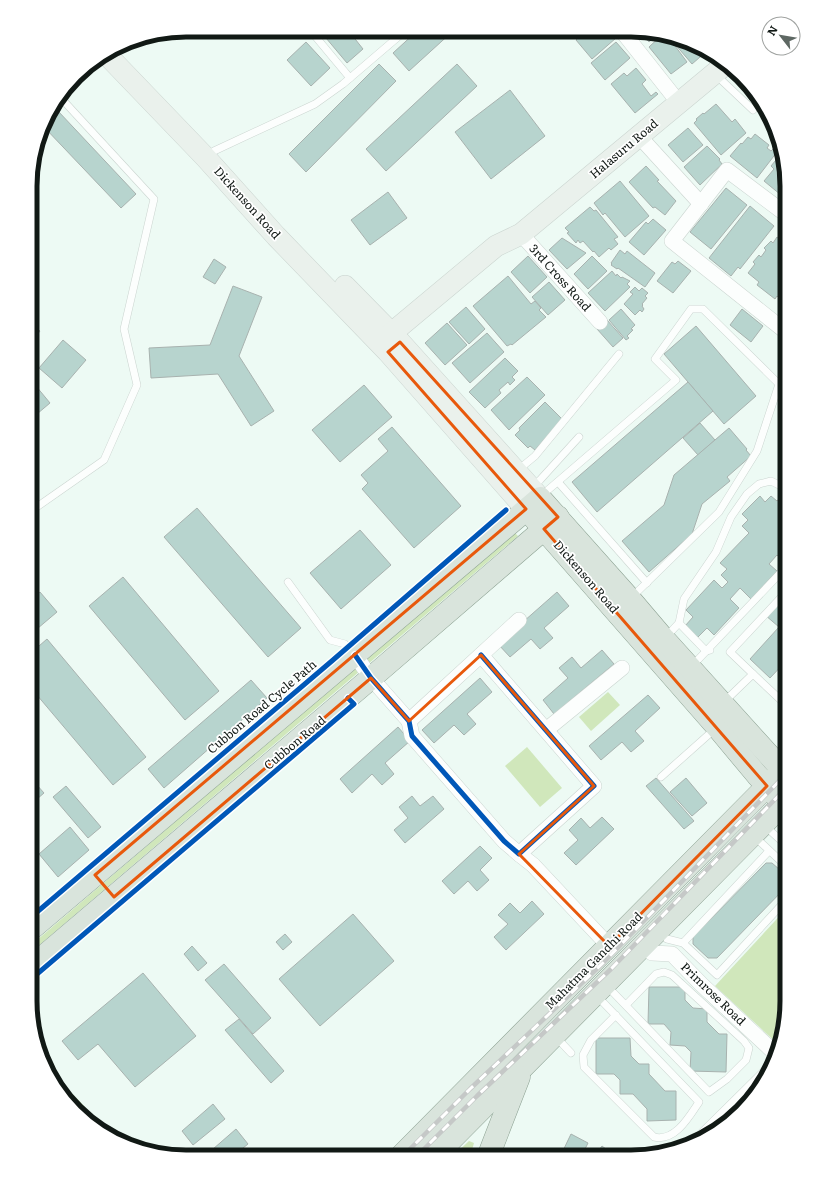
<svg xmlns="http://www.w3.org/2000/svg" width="817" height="1187" font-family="Literata,serif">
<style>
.green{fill:#d0e7bb}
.building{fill:#b7d4ce;stroke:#a8b2af}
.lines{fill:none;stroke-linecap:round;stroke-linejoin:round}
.lane-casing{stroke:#cbd5d0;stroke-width:8}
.street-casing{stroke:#cbd5d0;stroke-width:16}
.secondary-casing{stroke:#cbd5d0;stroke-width:22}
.primary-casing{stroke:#8ca192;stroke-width:23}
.lane{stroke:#fcfefd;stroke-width:7}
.street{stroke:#fcfefd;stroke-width:15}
.secondary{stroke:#eaf1ec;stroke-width:21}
.primary{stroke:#d9e4dc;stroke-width:22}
.rail-casing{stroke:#c5c8c7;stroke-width:4.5}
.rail{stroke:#fff;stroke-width:3;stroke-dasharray:9;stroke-linecap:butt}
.cycleway-casing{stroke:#fff;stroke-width:8}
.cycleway{stroke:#0057b8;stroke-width:5}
.marked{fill:none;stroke:#e8590c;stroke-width:3;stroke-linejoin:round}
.labels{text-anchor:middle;stroke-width:3.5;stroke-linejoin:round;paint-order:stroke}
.street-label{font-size:12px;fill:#111915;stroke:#fff}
.rim{fill:none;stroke:#111915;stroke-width:5}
</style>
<rect width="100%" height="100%" fill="#edfaf4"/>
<g class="green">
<path d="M514 532 518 536 30 953V946Z"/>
<path d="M608 692 620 705 591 731 579 717Z"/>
<path d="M527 747 562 788 540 807 505 766Z"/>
<path d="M787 908V1012L780 1046 715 986Z"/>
<path d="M48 1073C71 1090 91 1112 108 1135L91 1125Z"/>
<path d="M469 1141 474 1143 470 1157 453 1156Z"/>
</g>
<g class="building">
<path d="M335 30H348L363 49 347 63 326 38Z"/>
<path d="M417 31H453L409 71 393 53Z"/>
<path d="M585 31H610L616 38 592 59 576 40Z"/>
<path d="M640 31H652L659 33 649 42Z"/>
<path d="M663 34 667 35 687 62 671 74 649 47Z"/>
<path d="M668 36 691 42 707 51 692 64Z"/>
<path d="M306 42 330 68 311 86 287 60Z"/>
<path d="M616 42 630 58 605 80 591 63Z"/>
<path d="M379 64 396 81 306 172 289 154Z"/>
<path d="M457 64 477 86 386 171 366 149Z"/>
<path d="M636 68 646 80 642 84 651 96 656 92 658 94 635 113 611 84 624 73 627 76Z"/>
<path d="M510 90 545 136 491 179 455 132Z"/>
<path d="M716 104 732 122 735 119 746 133 721 155 694 123 697 120 696 119 703 113 704 114Z"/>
<path d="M58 111 136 194 121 208 44 127 46 121Z"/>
<path d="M688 128 703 145 683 162 668 145Z"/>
<path d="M755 134 769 145 767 148 771 151 773 149 777 152 757 178 730 156 741 143 742 144 748 137 751 139Z"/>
<path d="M707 146 720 159 719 160 722 164 700 185 684 167Z"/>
<path d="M780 155 787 185V188L781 195 764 181 774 169 771 166Z"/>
<path d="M646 166 659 180 657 181 676 201 665 215 655 207 653 208 629 182Z"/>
<path d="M620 181 649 216 625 237 605 213 603 215 594 203Z"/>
<path d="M726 188 747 205 711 249 690 232Z"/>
<path d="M388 192 407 218 370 245 351 220Z"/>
<path d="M750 206 774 226 740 269 738 267 731 276 709 258Z"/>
<path d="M590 207 594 211 596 210 618 237 614 239 618 244 611 250 609 248 599 257 594 251 593 252 583 241 580 243 578 240 576 243 567 233 569 232 565 228Z"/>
<path d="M653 219 666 230 644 255 629 242 646 222 648 224Z"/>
<path d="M777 237 787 244V299L784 303 777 296 775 299 757 285 759 282 748 273 755 264 753 262 759 255 761 257 766 250 764 248 771 241 773 243Z"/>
<path d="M562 238 586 253 567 269 549 250Z"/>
<path d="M620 250 625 254 627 251 655 273 645 287 618 268 617 269 611 265 612 264 611 263Z"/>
<path d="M528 256 547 277 530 293 511 272Z"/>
<path d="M592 256 607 271 588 289 574 274Z"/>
<path d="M214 259 226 267 215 284 203 277Z"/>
<path d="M678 261 691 271 673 293 657 281 672 262 675 264Z"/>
<path d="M612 271 616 276 617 274 621 278 622 277 630 281 627 284 630 287 605 311 588 293Z"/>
<path d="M508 276 531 304 535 301 541 308 539 310 546 317 512 345 511 344 507 346 473 306Z"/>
<path d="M549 282 565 300 548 315 532 297Z"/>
<path d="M233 286 262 297 239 356 274 411 251 426 218 374 151 378 149 348 210 345Z"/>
<path d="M635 287 639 291 642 288 648 293 645 296 647 298 642 304 643 305 642 306 644 309 642 312 640 310 635 315 624 304 633 294 630 292Z"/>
<path d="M466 307 485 329 469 344 449 322Z"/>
<path d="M621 309 635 325 631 329 633 330 627 336 629 338 626 340 609 320Z"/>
<path d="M742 309 763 326 751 342 730 325Z"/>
<path d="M607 320 623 338 613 347 597 329Z"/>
<path d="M447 323 467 345 445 365 425 343Z"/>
<path d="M31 324 40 331 32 341 31 340Z"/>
<path d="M696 326 756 396 724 424 664 354Z"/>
<path d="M487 333 504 352 470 383 452 363Z"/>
<path d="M63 340 86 360 62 388 39 368Z"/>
<path d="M505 358 518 371 512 377 515 380 510 385 508 382 499 390 501 393 485 408 469 392Z"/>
<path d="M527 377 545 395 509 430 491 410Z"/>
<path d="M31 380 50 403 31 419Z"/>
<path d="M688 382 713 411 597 512 572 482Z"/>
<path d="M364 385 392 417 340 462 312 430Z"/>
<path d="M545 402 562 419 535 450 530 446 528 448 515 435 520 430 519 428Z"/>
<path d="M700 423 715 440 698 455 683 438Z"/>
<path d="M392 427 461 506 414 548 362 489 368 483 361 475 388 451 378 439Z"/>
<path d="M729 428 747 449 746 450 751 456 727 477 730 481 702 504 692 534 649 572 622 541 664 505 674 475Z"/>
<path d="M784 493 787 495V561L785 563 777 555 769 564 777 571 751 599 740 588 730 599 739 608 714 635 707 628 697 638 685 626 693 617 686 610 714 580 722 588 728 582 721 575 727 569 720 563 749 533 742 526 748 520 742 514 760 496 765 502 771 496 777 501Z"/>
<path d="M197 508 301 628 268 657 164 537Z"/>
<path d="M360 530 391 565 341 609 310 573Z"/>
<path d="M123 577 219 691 185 720 89 606Z"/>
<path d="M40 592 57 612 31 634V600Z"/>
<path d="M557 592 569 606 544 628 553 638 540 649 531 639 510 657 498 644Z"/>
<path d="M777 602 787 611V660L770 678 750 659 779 627 765 615Z"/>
<path d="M47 639 146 757 113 785 31 688V653Z"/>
<path d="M602 650 614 664 554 714 543 700 568 678 559 668 572 657 581 668Z"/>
<path d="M480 678 492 692 467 714 476 724 464 735 454 725 434 743 422 730Z"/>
<path d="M251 680 267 698 164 788 148 769Z"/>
<path d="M648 695 660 708 635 731 644 741 631 752 622 742 601 760 589 746Z"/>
<path d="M398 727 410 741 385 763 394 774 382 785 372 774 352 793 340 779Z"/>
<path d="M656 778 694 821 684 829 646 786Z"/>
<path d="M686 778 707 803 692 816 670 792Z"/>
<path d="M36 784 44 793 30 805V789Z"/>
<path d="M66 786 101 827 88 838 53 797Z"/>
<path d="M412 796 420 806 433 796 444 809 405 843 394 830 408 818 399 807Z"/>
<path d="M602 817 614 829 576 865 564 853 578 840 569 830 581 818 590 828Z"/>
<path d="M70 827 89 850 58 877 39 854Z"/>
<path d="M480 846 492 858 480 870 489 880 477 891 468 881 454 894 442 881Z"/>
<path d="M766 863H772L787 876V886L717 958H708L693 944V937Z"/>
<path d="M532 901 544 914 506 950 494 937 508 924 498 915 510 903 520 913Z"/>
<path d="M353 914 394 961 320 1026 279 979Z"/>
<path d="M285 934 292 942 283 950 276 942Z"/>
<path d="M192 946 207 963 198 971 184 954Z"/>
<path d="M224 964 271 1018 253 1034 205 980Z"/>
<path d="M143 973 196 1036 135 1087 98 1044 78 1060 62 1041Z"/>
<path d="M649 987H685V1000L693 1008 707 1009V1022L719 1034H727L726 1072 690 1071 691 1052 685 1046 670 1045 671 1032 664 1024H648Z"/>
<path d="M239 1019 284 1071 271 1083 225 1030Z"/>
<path d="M596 1038H630L631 1056 639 1064H649V1074L665 1091H676V1120L647 1121V1109L633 1094H620V1080L614 1074H596Z"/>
<path d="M751 1086 758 1091 734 1119 710 1135 707 1132Z"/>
<path d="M213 1104 225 1119 193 1145 182 1131Z"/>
<path d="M236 1129 248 1144 233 1156H205Z"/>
<path d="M571 1134 588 1143 581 1157H560Z"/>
<path d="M602 1146 616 1157H594Z"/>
</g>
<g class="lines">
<g class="lane-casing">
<g id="lane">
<path d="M310 30 350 78"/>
<path d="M716 75 753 110"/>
<path d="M214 151 315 104 343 84 405 31"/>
<path d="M518 470 535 456 619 354"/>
<path d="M558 482 647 583"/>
<path d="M533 487 540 480 579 437"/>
<path d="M541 496 676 380 655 359 691 309H703L779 384 757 451 719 512 632 597"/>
<path d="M31 511 104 460 137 385 124 329 154 199 60 97"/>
<path d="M288 582 330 640 345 644 354 654"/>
<path d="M679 623 706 651 710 650"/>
<path d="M666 637 679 623 684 599 716 552 731 517 747 494 759 484 771 481 787 489"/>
<path d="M692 666 787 566"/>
<path d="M753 674 730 652 787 591"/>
<path d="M725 701 753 674 785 704 787 701"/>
<path d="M661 777 716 728"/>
<path d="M765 826 787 846"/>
<path d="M755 837 787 867"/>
<path d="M667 939 683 943 717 975 787 899"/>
<path d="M683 943 769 851"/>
<path d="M607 986 709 1092 727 1079 746 1060 749 1048 744 1041 672 975 664 972 656 974 626 1005"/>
<path d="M597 996 699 1102C689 1117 675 1142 654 1137L584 1067 583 1055 591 1040 616 1015"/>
<path d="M556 1037 571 1053"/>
<path d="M691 1143 775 1060"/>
<path d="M492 1150 507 1157"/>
</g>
</g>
<g class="street-casing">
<g id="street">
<path d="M622 31 679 103"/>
<path d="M639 136 701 204"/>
<path d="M521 234 600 322"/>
<path d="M787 329 785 331 672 241 727 170 787 215"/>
<path d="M355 655 371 678 409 721 412 736 504 841 519 854 594 786 481 655"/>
<path d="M409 721 519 620"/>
<path d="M546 730 622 668"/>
<path d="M519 854 533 865 609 946"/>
<path d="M642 946 652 953 672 954 701 984 777 1055"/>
</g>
</g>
<g class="secondary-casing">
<g id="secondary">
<path d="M107 55 206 158 276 236 388 352 526 509"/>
<path d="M345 286 400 342 540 498"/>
<path d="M381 342 496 246 521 234 727 63"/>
</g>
</g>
<g class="primary-casing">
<g id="primary">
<path d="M534 518 717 727 757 775 777 797"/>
<path d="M30 930 540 498 630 599 664 639 787 775"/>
<path d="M30 968 371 678 558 517"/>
<path d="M401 1156 787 766"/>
<path d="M435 1156 787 800"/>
<path d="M488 1157 519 1077"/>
</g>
</g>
<use href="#lane" class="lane"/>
<use href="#street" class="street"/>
<use href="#secondary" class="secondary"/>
<use href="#primary" class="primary"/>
<g class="rail-casing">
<g id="rail">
<path d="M403 1156 470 1089 604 962 787 773"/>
<path d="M417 1156 477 1096 611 969 787 787"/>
</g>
</g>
<use href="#rail" class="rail"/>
<g class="cycleway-casing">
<g id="cycleway">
<path d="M355 655 371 678 409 721 412 736 504 841 519 854 594 786 481 655"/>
<path d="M30 918 333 660 506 510"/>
<path d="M30 980 354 704 348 698"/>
</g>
</g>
<use href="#cycleway" class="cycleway"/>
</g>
<path class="marked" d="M400 342 558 517 544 529 767 786 609 946 519 854 594 786 481 655 409 721 371 678 114 897 95 875 526 509 388 352Z"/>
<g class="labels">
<g class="street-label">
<text transform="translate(624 149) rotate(-40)" y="4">Halasuru Road</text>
<text transform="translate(247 203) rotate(48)" y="4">Dickenson Road</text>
<text transform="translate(560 278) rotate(48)" y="4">3rd Cross Road</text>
<text transform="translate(586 577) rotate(49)" y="4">Dickenson Road</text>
<text transform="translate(262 707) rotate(-40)" y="4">Cubbon Road Cycle Path</text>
<text transform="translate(295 743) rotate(-40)" y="4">Cubbon Road</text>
<text transform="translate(594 961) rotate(-45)" y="4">Mahatma Gandhi Road</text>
<text transform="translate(713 994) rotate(44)" y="4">Primrose Road</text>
</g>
</g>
<path d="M0 0H817V1187H0ZM186 37H631A149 149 0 0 1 780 186V1001A149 149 0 0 1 631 1150H186A149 149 0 0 1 37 1001V186A149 149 0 0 1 186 37Z" fill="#fff" fill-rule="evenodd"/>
<path class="rim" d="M186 37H631A149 149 0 0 1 780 186V1001A149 149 0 0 1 631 1150H186A149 149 0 0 1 37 1001V186A149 149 0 0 1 186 37Z"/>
<g transform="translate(781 36) rotate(301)"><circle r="19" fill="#ffffff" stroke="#a0a3a1"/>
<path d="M0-3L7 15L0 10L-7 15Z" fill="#5e6863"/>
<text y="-6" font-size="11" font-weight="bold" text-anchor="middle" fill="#111915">N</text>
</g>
</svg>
